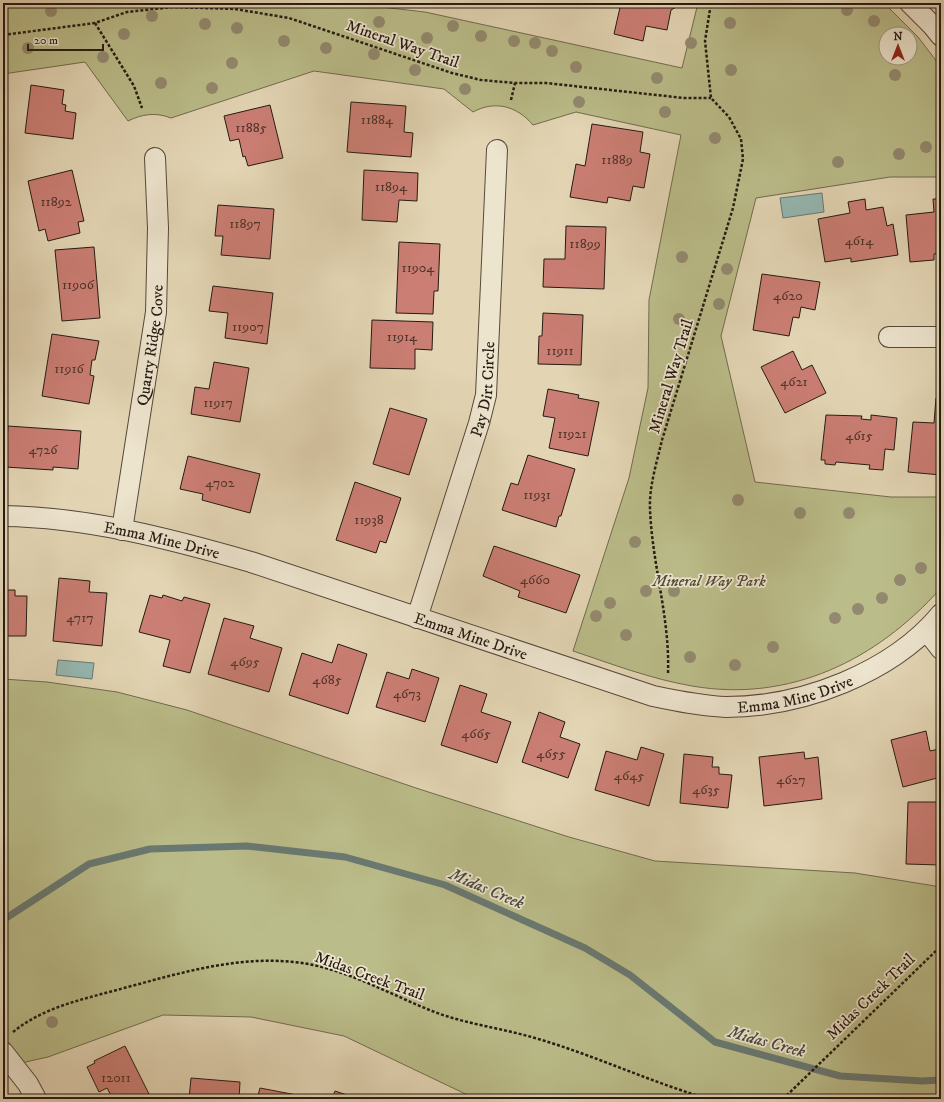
<svg xmlns="http://www.w3.org/2000/svg" width="944" height="1102" font-family="'IM FELL DW Pica',serif">
<style>
.green{fill:#babc89;stroke:#706b4e;fill-rule:evenodd}
.water{fill:#95b8b2;stroke:#697972}
.lines{fill:none;stroke-linecap:round;stroke-linejoin:round}
.stream{stroke:#697972;stroke-width:7}
.building{fill:#cb7e74;stroke:#261a12}
.minor-casing{stroke:#55493a;stroke-width:22}
.path{stroke:#261a12;stroke-width:2.5;stroke-dasharray:3 2;stroke-linecap:butt}
.minor{stroke:#ede4ce;stroke-width:20}
.tree{fill:#93896f}
.labels{text-anchor:middle;stroke-width:3.5;stroke-linejoin:round;paint-order:stroke}
.number-label{font-size:14px;fill:#4f332a}
.street-label{font-size:16px;fill:#261a12;stroke:#ede4ce}
.park-label{font-size:16px;font-style:italic;fill:#524b36;stroke:#ede4ce}
.water-label{font-size:17px;font-style:italic;fill:#474942;stroke:#ede4ce}
</style>
<rect width="100%" height="100%" fill="#e3d5b4"/>
<filter id="stains"><feTurbulence type="fractalNoise" baseFrequency=".005" numOctaves="4"/><feColorMatrix values="0 0 0 0 .2 0 0 0 0 .09 0 0 0 0 .02 0 0 0 .5 -.17"/></filter>
<radialGradient id="worn" r=".72"><stop offset=".6" stop-color="#630" stop-opacity="0"/><stop offset="1" stop-color="#630" stop-opacity=".3"/></radialGradient>
<g class="green">
<path d="M7 3H346L425 12 682 68 698 3H884L918 37 941 67V177H890L756 198 721 336 755 482 891 497H941V588C877 660 790 703 692 686 651 679 612 664 573 651L629 478 648 388 649 300 681 135 576 112 533 125C517 106 495 100 473 112L444 89 314 71 171 118C156 112 142 114 128 121L85 62 3 74V4ZM886 34H910V58H886Z"/>
<path d="M3 679 47 682 117 692 187 710 416 788 569 837 655 861 855 873 941 887V1099H476L344 1036 251 1017 163 1015 48 1057 3 1067Z"/>
</g>
<g class="water">
<path d="M822 193 824 212 783 218 780 198Z"/>
<path d="M58 660 94 663 92 679 56 675Z"/>
</g>
<g class="lines">
<path class="stream" d="M3 920 89 864 150 849 247 846 345 857 445 885 585 948 630 975 715 1042 840 1076 922 1081 941 1080"/>
</g>
<g class="building">
<path d="M621 3H683L671 10 667 30 646 26 643 41 614 34Z"/>
<path d="M31 85 64 90 62 104 66 105 65 111 76 113 73 139 25 133Z"/>
<path d="M351 102 406 106 404 132 413 133 411 157 347 152Z"/>
<path d="M270 105 283 158 248 166 245 156 243 157 239 139 230 141 224 116Z"/>
<path d="M592 124 643 132 640 152 650 154 644 188 633 186 630 201 608 197 607 203 570 197 576 164 585 166Z"/>
<path d="M72 170 84 221 78 222 80 233 48 241 45 229 39 231 28 181Z"/>
<path d="M364 170 418 173 417 201 399 200 397 222 362 220Z"/>
<path d="M865 199 866 210 883 207 887 226 893 224 898 255 851 262V258L825 262 818 219 850 213 848 202Z"/>
<path d="M933 199H941V253L934 254V260L910 262 906 215 934 212Z"/>
<path d="M218 205 274 209 270 259 221 255 223 236H215Z"/>
<path d="M566 226 606 227 604 289 543 287 544 259H565Z"/>
<path d="M399 242 440 244 438 291H434L433 314 396 313Z"/>
<path d="M94 247 100 318 62 321 55 250Z"/>
<path d="M762 274 820 282 815 310 801 307 799 318 793 317 789 336 753 330Z"/>
<path d="M213 286 273 293 267 344 225 338 228 313 209 311Z"/>
<path d="M543 313 583 315 581 365 538 364 539 336H542Z"/>
<path d="M372 320 433 322 432 350 415 349V369L370 368Z"/>
<path d="M52 334 99 341 95 360H92L90 375 94 376 89 404 42 396Z"/>
<path d="M793 351 802 370 812 365 826 393 785 413 761 367Z"/>
<path d="M214 362 249 368 240 422 191 414 195 387 209 389Z"/>
<path d="M548 389 579 395 578 398 599 402 588 456 549 448 555 418 543 416Z"/>
<path d="M936 398H941V475L908 472 913 422 934 423Z"/>
<path d="M390 408 427 419 409 475 373 464Z"/>
<path d="M826 415 862 416 861 419 871 420V415L897 418 894 450 885 449 883 470 869 469 870 465 836 462 835 465 825 464V460H821Z"/>
<path d="M8 426 81 431 78 469 53 467V470L5 467Z"/>
<path d="M528 455 575 469 561 516H559L556 527 502 510 511 483 518 485Z"/>
<path d="M188 456 260 474 250 513 202 500 203 494 180 489Z"/>
<path d="M355 482 401 498 386 543 380 541 376 553 336 540Z"/>
<path d="M494 546 580 575 566 613 518 597 520 591 483 576Z"/>
<path d="M59 578 90 581 89 592 107 593 102 646 53 641Z"/>
<path d="M3 590H15V596H27L26 636H3Z"/>
<path d="M150 595 162 598 163 595 182 601 184 597 210 604 190 673 163 666 170 640 139 632Z"/>
<path d="M224 618 254 626 250 638 282 648 269 692 208 674Z"/>
<path d="M338 644 367 654 348 714 289 695 302 653 332 663Z"/>
<path d="M412 669 439 678 425 722 376 707 387 672 409 679Z"/>
<path d="M460 685 487 694 481 712 511 722 497 763 441 745Z"/>
<path d="M539 712 565 722 560 737 580 744 568 778 522 762Z"/>
<path d="M926 731 930 751 939 749 941 777 903 787 891 740Z"/>
<path d="M641 747 664 754 649 806 595 790 606 751 637 760Z"/>
<path d="M804 752 805 759 818 757 822 799 764 806 759 757Z"/>
<path d="M684 754 713 757 712 767H719V774L732 775 728 808 680 803Z"/>
<path d="M908 802H941V865L906 864Z"/>
<path d="M125 1046 149 1094 139 1099H113L107 1088 99 1092 87 1067 95 1063 94 1061Z"/>
<path d="M191 1078 240 1082 239 1099H189Z"/>
<path d="M260 1088 307 1097V1099H257Z"/>
<path d="M335 1091 359 1099H332Z"/>
</g>
<g class="lines">
<g class="minor-casing">
<g id="minor">
<path d="M910 3 932 25 941 36"/>
<path d="M889 337H941"/>
<path id="s1" d="M3 516C87 517 171 539 251 562L653 696C677 701 701 706 726 707 802 707 892 673 941 614"/>
<path id="s2" d="M122 530 156 312 158 228 155 158"/>
<path id="s3" d="M417 618 479 423 486 395 497 150"/>
<path d="M927 631 941 649"/>
<path d="M3 1052 28 1084 36 1099"/>
</g>
</g>
<g class="path">
<path d="M95 23 134 86 142 108"/>
<path d="M3 35 95 23 127 12 173 7 235 9 289 18 452 73 481 80 515 83H546L684 98H711"/>
<path d="M511 100 515 83"/>
<path d="M668 673C670 618 652 564 650 509 649 486 657 462 662 440L733 208 743 159 741 139 729 117 711 98 705 41 711 3"/>
<path d="M13 1032C45 1006 85 999 124 988 181 973 235 956 294 962 343 967 387 993 432 1011 465 1024 501 1028 535 1038 594 1055 650 1082 709 1099"/>
<path d="M783 1099 941 946"/>
</g>
<use href="#minor" class="minor"/>
</g>
<g class="tree">
<circle cx="847" cy="10" r="6"/>
<circle cx="51" cy="11" r="6"/>
<circle cx="152" cy="16" r="6"/>
<circle cx="874" cy="21" r="6"/>
<circle cx="379" cy="22" r="6"/>
<circle cx="730" cy="23" r="6"/>
<circle cx="205" cy="24" r="6"/>
<circle cx="453" cy="26" r="6"/>
<circle cx="237" cy="28" r="6"/>
<circle cx="124" cy="34" r="6"/>
<circle cx="481" cy="36" r="6"/>
<circle cx="427" cy="38" r="6"/>
<circle cx="284" cy="41" r="6"/>
<circle cx="514" cy="41" r="6"/>
<circle cx="535" cy="43" r="6"/>
<circle cx="691" cy="43" r="6"/>
<circle cx="28" cy="48" r="6"/>
<circle cx="326" cy="48" r="6"/>
<circle cx="552" cy="51" r="6"/>
<circle cx="374" cy="54" r="6"/>
<circle cx="103" cy="57" r="6"/>
<circle cx="232" cy="63" r="6"/>
<circle cx="576" cy="67" r="6"/>
<circle cx="415" cy="70" r="6"/>
<circle cx="731" cy="70" r="6"/>
<circle cx="895" cy="75" r="6"/>
<circle cx="657" cy="78" r="6"/>
<circle cx="161" cy="83" r="6"/>
<circle cx="212" cy="88" r="6"/>
<circle cx="465" cy="89" r="6"/>
<circle cx="579" cy="102" r="6"/>
<circle cx="665" cy="112" r="6"/>
<circle cx="715" cy="138" r="6"/>
<circle cx="926" cy="147" r="6"/>
<circle cx="899" cy="154" r="6"/>
<circle cx="838" cy="162" r="6"/>
<circle cx="682" cy="257" r="6"/>
<circle cx="727" cy="269" r="6"/>
<circle cx="719" cy="304" r="6"/>
<circle cx="679" cy="319" r="6"/>
<circle cx="738" cy="500" r="6"/>
<circle cx="800" cy="513" r="6"/>
<circle cx="849" cy="513" r="6"/>
<circle cx="635" cy="542" r="6"/>
<circle cx="921" cy="568" r="6"/>
<circle cx="900" cy="580" r="6"/>
<circle cx="646" cy="591" r="6"/>
<circle cx="674" cy="591" r="6"/>
<circle cx="882" cy="598" r="6"/>
<circle cx="610" cy="603" r="6"/>
<circle cx="858" cy="609" r="6"/>
<circle cx="596" cy="616" r="6"/>
<circle cx="835" cy="618" r="6"/>
<circle cx="626" cy="635" r="6"/>
<circle cx="773" cy="647" r="6"/>
<circle cx="690" cy="657" r="6"/>
<circle cx="735" cy="665" r="6"/>
<circle cx="52" cy="1022" r="6"/>
</g>
<g class="labels">
<g class="number-label">
<text x="377" y="124">11884</text>
<text x="251" y="132">11885</text>
<text x="617" y="164">11889</text>
<text x="391" y="191">11894</text>
<text x="56" y="206">11892</text>
<text x="245" y="228">11897</text>
<text x="859" y="245">4614</text>
<text x="585" y="248">11899</text>
<text x="418" y="272">11904</text>
<text x="78" y="289">11906</text>
<text x="788" y="300">4620</text>
<text x="248" y="331">11907</text>
<text x="402" y="341">11914</text>
<text x="560" y="355">11911</text>
<text x="69" y="373">11916</text>
<text x="794" y="386">4621</text>
<text x="218" y="407">11917</text>
<text x="572" y="438">11921</text>
<text x="859" y="440">4615</text>
<text x="43" y="454">4726</text>
<text x="220" y="487">4702</text>
<text x="537" y="499">11931</text>
<text x="369" y="524">11938</text>
<text x="535" y="584">4660</text>
<text x="80" y="622">4717</text>
<text x="245" y="666">4695</text>
<text x="327" y="684">4685</text>
<text x="407" y="698">4673</text>
<text x="476" y="738">4665</text>
<text x="551" y="758">4655</text>
<text x="629" y="780">4645</text>
<text x="791" y="784">4627</text>
<text x="706" y="794">4635</text>
<text x="116" y="1082">12011</text>
</g>
<g class="street-label">
<text transform="translate(403 43) rotate(19)" y="6">Mineral Way Trail</text>
<text dy="6" stroke="none"><textPath href="#s2" startOffset="187">Quarry Ridge Cove</textPath></text>
<text transform="translate(670 376) rotate(-73)" y="6">Mineral Way Trail</text>
<text dy="6" stroke="none"><textPath href="#s3" startOffset="239">Pay Dirt Circle</textPath></text>
<text dy="6" stroke="none"><textPath href="#s1" startOffset="161">Emma Mine Drive</textPath></text>
<text dy="6" stroke="none"><textPath href="#s1" startOffset="485">Emma Mine Drive</textPath></text>
<text dy="6" stroke="none"><textPath href="#s1" startOffset="821">Emma Mine Drive</textPath></text>
<text transform="translate(370 975) rotate(20)" y="6">Midas Creek Trail</text>
<text transform="translate(870 996) rotate(-44)" y="6">Midas Creek Trail</text>
</g>
<g class="park-label">
<text x="709" y="586">Mineral Way Park</text>
</g>
<g class="water-label">
<text transform="translate(487 888) rotate(23)" y="6">Midas Creek</text>
<text transform="translate(767 1041) rotate(15)" y="6">Midas Creek</text>
</g>
</g>
<rect width="944" height="1102" fill="none" stroke="#e3d5b4" stroke-width="16"/>
<rect x="4" y="4" width="936" height="1094" fill="none" stroke="#261a12" stroke-width="2"/>
<rect x="8" y="8" width="928" height="1086" fill="none" stroke="#261a12"/>
<g transform="translate(898 46)"><circle r="19" fill="#ede4ce" stroke="#9d9383"/>
<path d="M0-3L7 15L0 10L-7 15Z" fill="#8f2418"/>
<text y="-6" font-size="11" font-weight="bold" text-anchor="middle" fill="#261a12">N</text>
</g>
<path d="M28 44v6h75v-6" fill="none" stroke="#261a12" stroke-width="2"/>
<text x="34" y="44" font-size="12" fill="#261a12" stroke="#ede4ce" stroke-width="3" paint-order="stroke">20 m</text>
<rect width="100%" height="100%" filter="url(#stains)"/>
<rect width="100%" height="100%" fill="url(#worn)"/>
</svg>
